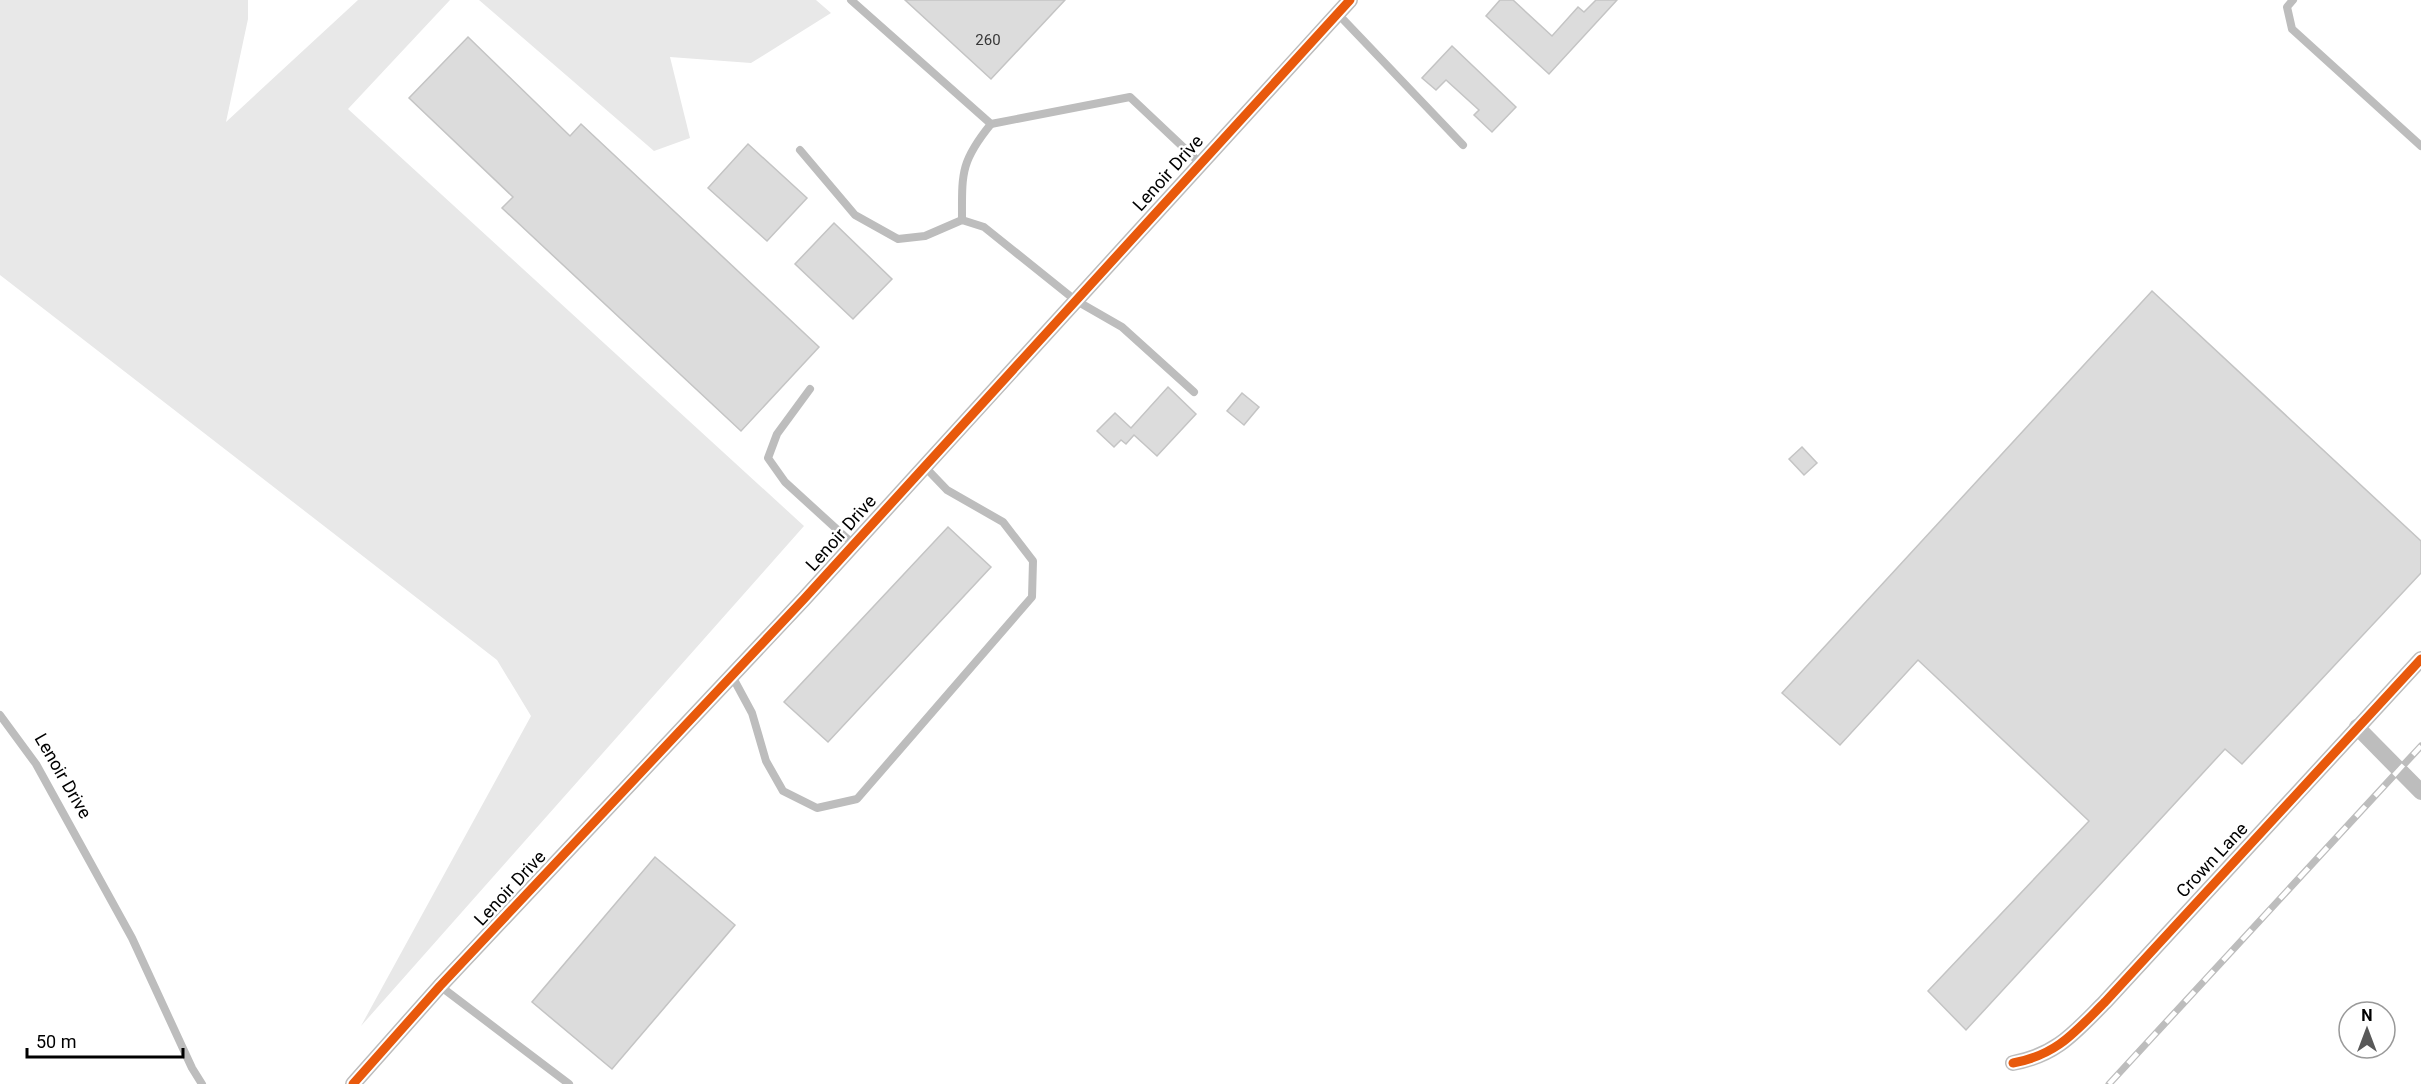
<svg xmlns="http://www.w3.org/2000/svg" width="2421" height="1084" font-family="Roboto,sans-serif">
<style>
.green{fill:#e8e8e8}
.building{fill:#dcdcdc;stroke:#c4c4c4;stroke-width:1.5}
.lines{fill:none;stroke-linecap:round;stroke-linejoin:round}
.service{stroke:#bdbdbd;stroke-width:8}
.minor{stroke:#bdbdbd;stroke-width:16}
.rail-casing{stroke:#bdbdbd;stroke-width:7}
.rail{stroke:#fff;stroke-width:4.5;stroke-dasharray:14;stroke-linecap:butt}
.cycleway-casing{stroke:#fff;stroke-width:13}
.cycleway{stroke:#e8590c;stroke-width:9}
.labels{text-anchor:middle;stroke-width:5;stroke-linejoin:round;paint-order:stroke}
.number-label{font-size:15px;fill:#373737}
.street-label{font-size:18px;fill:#000;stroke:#fff}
</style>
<rect width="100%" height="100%" fill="#fff"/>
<g class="green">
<path d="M0 0H248V19L226 122 358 0H450L348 109 804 526 361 1026 531 716 497 660 0 275Z"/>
<path d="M479 0H816L831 13 751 63 670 57 690 138 654 151Z"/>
</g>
<g class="building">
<path d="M905 0H1065L991 79Z"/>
<path d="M1500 0H1513L1552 36 1578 7 1584 12 1596 0H1617L1549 74 1486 16Z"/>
<path d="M468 37 570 136 581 124 819 347 741 431 502 208 513 197 409 98Z"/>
<path d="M1452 46 1516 107 1492 132 1474 115 1479 110 1446 80 1436 90 1422 78Z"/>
<path d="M748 144 807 198 767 241 708 188Z"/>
<path d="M834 223 892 279 853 319 795 264Z"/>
<path d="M2152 291 2421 541V573L2242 764 2225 749 1966 1030 1928 991 2089 821 1918 660 1840 745 1782 693Z"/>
<path d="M1168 387 1196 414 1157 456 1134 435 1126 444 1121 440 1114 447 1097 431 1115 413 1131 428Z"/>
<path d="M1242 393 1259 407 1244 425 1227 411Z"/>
<path d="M1802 447 1817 463 1804 475 1789 459Z"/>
<path d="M948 527 991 567 828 742 784 702Z"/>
<path d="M655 857 735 925 612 1069 532 1002Z"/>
</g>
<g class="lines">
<g class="service">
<path d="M851 0 991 124 1130 97 1200 163"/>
<path d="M2293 0 2287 7 2292 29 2421 146"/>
<path d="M1337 13 1463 145"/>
<path d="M800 150 855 215 898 239 925 236 962 220 984 227 1075 300 1122 327 1194 392"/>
<path d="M962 220C962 174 960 162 991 124"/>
<path d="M810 389 777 434 768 458 785 482 853 544"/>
<path d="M732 676 752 713 766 761 783 791 817 808 857 799 1032 597 1033 561 1003 522 947 490 924 466"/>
<path d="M0 715 36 764 132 938 192 1068 202 1084"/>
<path d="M440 986 569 1084"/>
</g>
<g class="minor">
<path d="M2357 727 2421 792"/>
<path d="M2013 1063C2057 1055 2075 1032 2105 1002L2421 659"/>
<path d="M353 1084 440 986 804 599 1350 0"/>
</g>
<g class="rail-casing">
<path id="rail" d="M2109 1084 2421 746"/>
</g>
<use href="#rail" class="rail"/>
<g class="cycleway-casing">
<g id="cycleway">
<path d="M2013 1063C2057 1055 2075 1032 2105 1002L2421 659"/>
<path d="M353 1084 440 986 804 599 1350 0"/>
</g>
</g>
<use href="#cycleway" class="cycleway"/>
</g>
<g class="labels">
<g class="number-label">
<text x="988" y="45">260</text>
</g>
<g class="street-label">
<text transform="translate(1168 173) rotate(-48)" y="6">Lenoir Drive</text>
<text transform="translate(841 533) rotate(-48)" y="6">Lenoir Drive</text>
<text transform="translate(63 776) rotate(60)" y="6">Lenoir Drive</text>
<text transform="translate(2212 860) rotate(-47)" y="6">Crown Lane</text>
<text transform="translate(510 888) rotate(-47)" y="6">Lenoir Drive</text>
</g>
</g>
<g transform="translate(2367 1030)"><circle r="28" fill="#ffffff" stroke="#999999" stroke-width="1.5"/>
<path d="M0-4.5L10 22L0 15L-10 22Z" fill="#595959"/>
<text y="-9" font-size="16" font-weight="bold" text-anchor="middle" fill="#000000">N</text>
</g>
<path d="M27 1048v9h156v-9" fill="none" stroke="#000000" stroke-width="3"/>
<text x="36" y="1048" font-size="18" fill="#000000" stroke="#ffffff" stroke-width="4.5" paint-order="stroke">50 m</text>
</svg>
